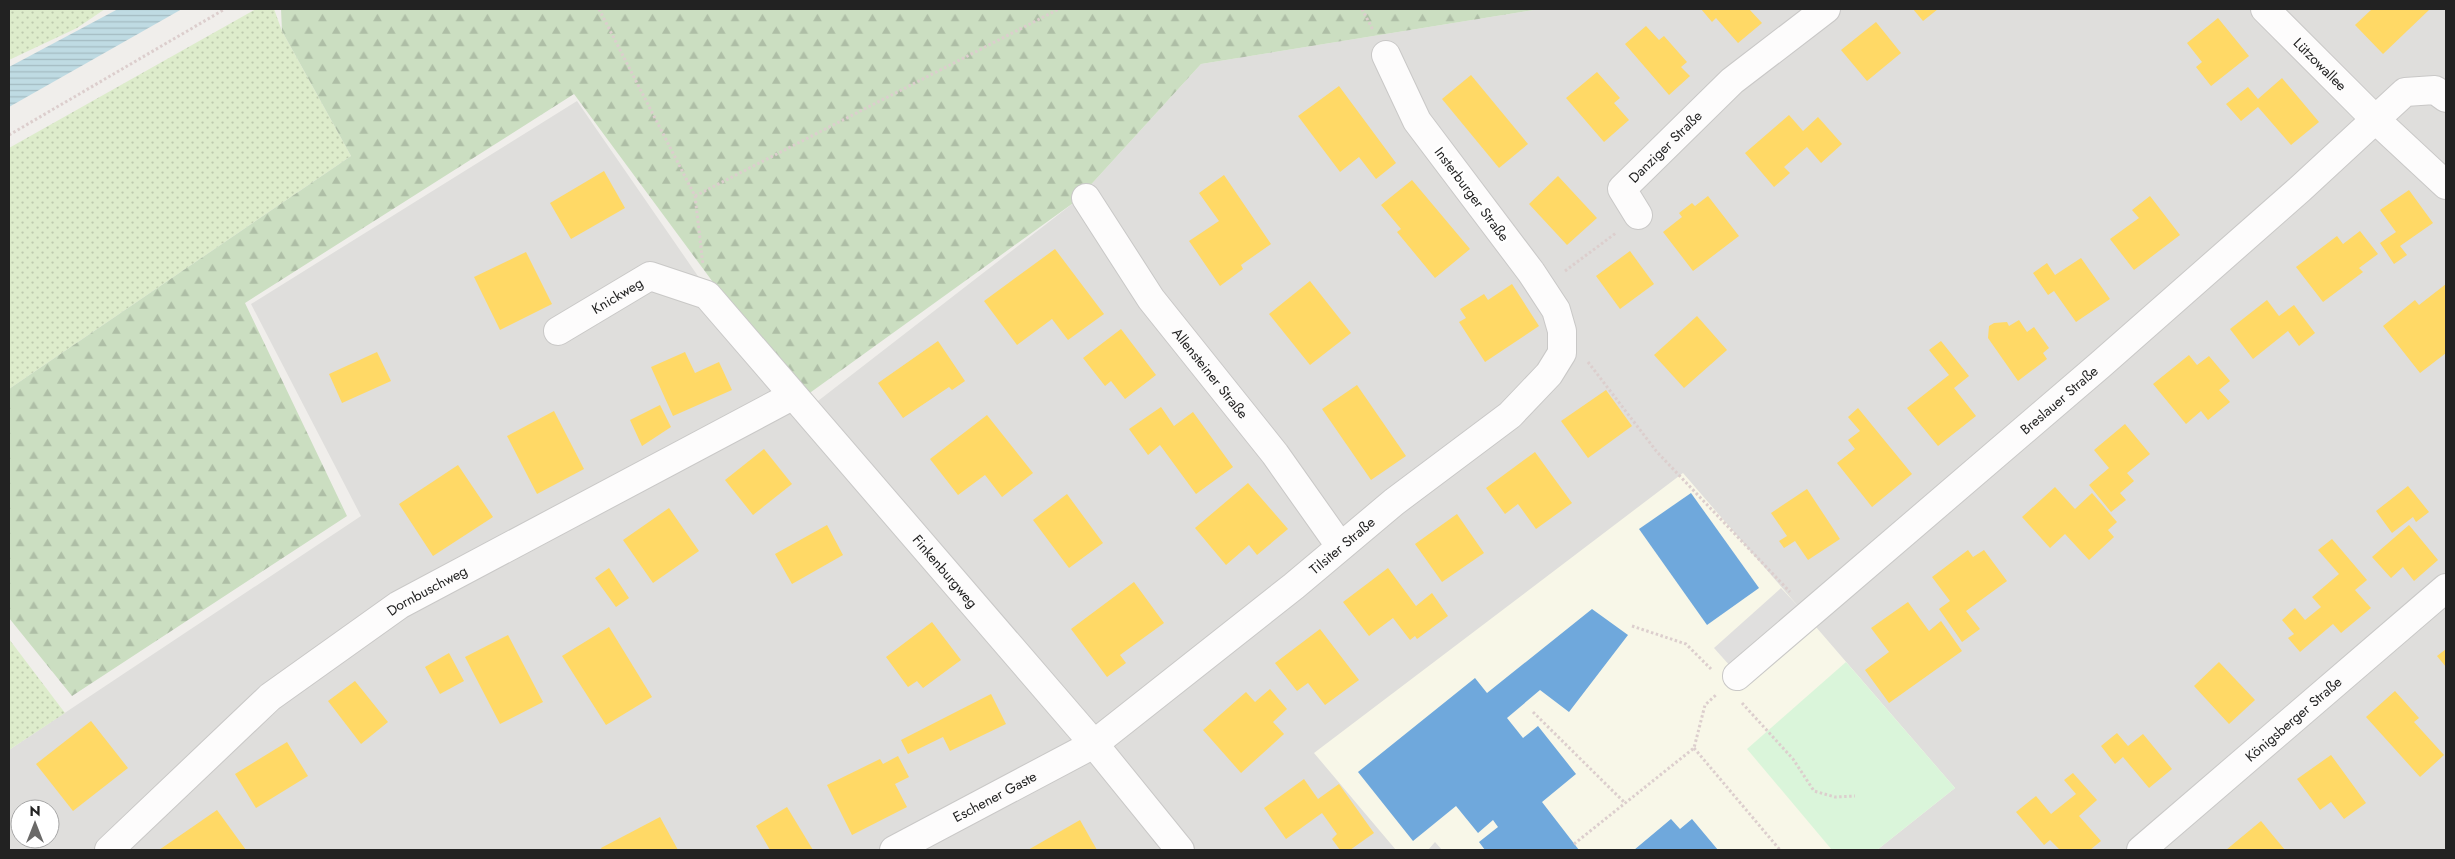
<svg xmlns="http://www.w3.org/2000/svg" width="2455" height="859" font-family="Jost,sans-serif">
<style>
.residential{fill:#dfdedc;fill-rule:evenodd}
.education{fill:#f8f7e8}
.grass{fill:url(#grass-dots)}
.forest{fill:url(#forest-firs)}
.park{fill:#daf5da}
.parking{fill:#e0dfde}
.water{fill:url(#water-rules)}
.homes{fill:#ffd966}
.schools{fill:#6fa8dc}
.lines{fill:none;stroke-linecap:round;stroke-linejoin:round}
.minor-casing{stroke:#c9c8c7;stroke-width:30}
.path{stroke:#dccecd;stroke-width:3;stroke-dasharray:2.5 2.5;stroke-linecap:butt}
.minor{stroke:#fdfcfc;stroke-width:28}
.labels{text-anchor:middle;stroke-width:5;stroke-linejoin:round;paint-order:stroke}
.street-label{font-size:14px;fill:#222;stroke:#fff}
</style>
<defs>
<pattern id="grass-dots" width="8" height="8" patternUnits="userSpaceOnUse" patternTransform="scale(1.25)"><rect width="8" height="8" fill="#ddeccb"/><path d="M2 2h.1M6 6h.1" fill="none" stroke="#bdcaae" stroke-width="1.8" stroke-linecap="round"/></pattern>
<pattern id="forest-firs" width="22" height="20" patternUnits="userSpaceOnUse" patternTransform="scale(1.25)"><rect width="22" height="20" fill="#cbdec1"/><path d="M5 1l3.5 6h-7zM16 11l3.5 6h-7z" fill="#aebea6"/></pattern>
<pattern id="water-rules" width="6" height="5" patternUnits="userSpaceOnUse" patternTransform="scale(1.25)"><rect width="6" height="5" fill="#bfdbe3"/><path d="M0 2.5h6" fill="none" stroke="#a4bcc2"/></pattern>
</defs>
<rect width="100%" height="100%" fill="#f0eeeb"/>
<path class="residential" d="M1540 9H2446V850H9V750L361 516 251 304 577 101 796 418 1076 201 1201 64ZM20 809H50V839H20Z"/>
<path class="education" d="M1683 473 1955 788 1877 850H1442L1435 842 1428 850H1396L1314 753Z"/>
<g class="grass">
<path d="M9 9H105L77 28 9 60Z"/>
<path d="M256 9H274L282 31 351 156 9 389V148Z"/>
<path d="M9 639 65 713 9 750Z"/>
</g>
<path class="forest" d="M281 9H1540L1201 64 1076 201 800 400 574 94 245 303 347 516 72 696 9 618V389L351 156 282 31Z"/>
<path class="park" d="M1846 662 1955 788 1877 850H1832L1747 749Z"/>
<path class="parking" d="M1781 588 1799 607 1731 667 1714 648Z"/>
<path class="water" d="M118 9H182L9 107V67Z"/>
<g class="homes">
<path d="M1701 9H1749L1762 23 1738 43 1716 18 1712 22Z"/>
<path d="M1913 9H1938L1923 21Z"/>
<path d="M2372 9H2430L2383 54 2355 25Z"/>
<path d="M2218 18 2249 56 2211 86 2196 67 2202 62 2187 43Z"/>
<path d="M1876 22 1901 53 1867 81 1841 50Z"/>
<path d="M1646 26 1659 40 1664 36 1687 62 1681 67 1690 76 1669 95 1625 44Z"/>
<path d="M1597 72 1620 98 1614 103 1629 120 1604 142 1566 98Z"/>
<path d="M1471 75 1528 144 1499 168 1442 99Z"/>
<path d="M2282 78 2319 122 2291 145 2258 107 2241 121 2226 104 2248 87 2258 99Z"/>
<path d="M1339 86 1396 163 1376 179 1359 157 1340 172 1298 116Z"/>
<path d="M1789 115 1803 131 1818 117 1842 144 1821 163 1807 147 1784 167 1790 173 1774 187 1745 153Z"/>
<path d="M604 171 625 208 571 239 550 203Z"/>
<path d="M1224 175 1271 244 1241 265 1243 269 1220 286 1189 241 1219 221 1199 193Z"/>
<path d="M1558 176 1597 218 1567 245 1529 204Z"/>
<path d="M1412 180 1470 249 1435 278 1397 232 1401 229 1381 205Z"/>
<path d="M2409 190 2433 223 2400 246 2407 255 2394 264 2380 243 2396 232 2380 210Z"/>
<path d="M1708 196 1739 236 1693 271 1663 232 1682 217 1679 213 1692 203 1695 206Z"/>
<path d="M2150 196 2180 235 2134 270 2110 239 2139 218 2132 210Z"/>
<path d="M2360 231 2378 254 2359 268 2363 272 2323 302 2296 267 2337 236 2343 244Z"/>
<path d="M1055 249 1104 314 1068 340 1052 319 1017 345 984 301Z"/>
<path d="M1630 251 1654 284 1620 309 1596 276Z"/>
<path d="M526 252 552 304 500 330 474 277Z"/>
<path d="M2081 258 2110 299 2076 322 2054 291 2048 295 2033 273 2047 263 2055 275Z"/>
<path d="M1310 281 1351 333 1310 365 1269 314Z"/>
<path d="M1512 284 1539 326 1485 362 1459 322 1466 318 1460 309 1484 294 1488 300Z"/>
<path d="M2446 284V353L2420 373 2383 326 2415 300 2419 305Z"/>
<path d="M2267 300 2279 316 2294 305 2315 333 2299 346 2288 331 2253 359 2230 329Z"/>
<path d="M1697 316 1727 350 1684 388 1654 355Z"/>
<path d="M2019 320 2027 332 2034 327 2049 348 2043 353 2047 359 2018 381 1988 338 1989 326 1994 323 2007 322 2009 326Z"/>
<path d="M1121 329 1156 375 1125 399 1111 381 1105 386 1083 358Z"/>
<path d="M938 341 965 381 952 390 949 387 903 418 878 383Z"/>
<path d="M1941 341 1969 376 1954 388 1976 416 1938 446 1907 408 1949 375 1929 350Z"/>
<path d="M377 352 391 381 342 403 329 374Z"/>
<path d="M685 352 695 373 719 362 732 390 673 416 651 367Z"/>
<path d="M2189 355 2197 365 2209 356 2230 381 2219 390 2230 402 2208 420 2201 411 2186 424 2153 384Z"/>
<path d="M1357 385 1406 456 1371 480 1322 409Z"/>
<path d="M1606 390 1632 426 1588 458 1561 421Z"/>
<path d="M660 405 671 427 642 446 630 420Z"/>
<path d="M1161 407 1174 426 1193 412 1233 467 1196 494 1160 445 1148 455 1129 429Z"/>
<path d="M1858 408 1912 474 1872 507 1837 463 1855 449 1848 440 1860 431 1848 417Z"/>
<path d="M554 411 584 469 537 494 507 436Z"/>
<path d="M987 415 1033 473 1002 497 985 475 958 495 930 459Z"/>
<path d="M2125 424 2150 454 2127 473 2134 481 2120 493 2126 500 2111 512 2089 485 2109 468 2094 450Z"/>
<path d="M764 449 792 484 753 515 725 480Z"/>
<path d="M1535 452 1572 503 1536 529 1518 504 1505 514 1486 488Z"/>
<path d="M458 465 493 517 433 556 399 504Z"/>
<path d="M1248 483 1288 529 1257 555 1249 545 1226 565 1195 528Z"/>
<path d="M2408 486 2429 512 2416 522 2413 517 2392 533 2376 511Z"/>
<path d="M2055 487 2075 509 2092 493 2117 522 2108 530 2114 537 2089 560 2065 534 2050 548 2022 517Z"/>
<path d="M1807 489 1840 539 1808 560 1795 541 1784 548 1779 541 1787 536 1771 513Z"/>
<path d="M1067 494 1103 543 1069 568 1033 520Z"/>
<path d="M669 508 699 551 653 583 623 540Z"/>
<path d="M1457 514 1484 553 1442 582 1415 544Z"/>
<path d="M827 525 843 555 792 584 775 554Z"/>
<path d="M2409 525 2438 560 2414 581 2403 567 2391 578 2372 557Z"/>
<path d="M2332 539 2367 580 2355 590 2371 608 2341 633 2333 624 2300 652 2288 638 2294 634 2282 620 2295 608 2305 620 2321 607 2312 597 2339 574 2318 550Z"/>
<path d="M1968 550 1973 557 1984 550 2007 581 1966 611 1980 629 1962 642 1939 609 1950 601 1932 577Z"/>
<path d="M609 568 629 598 616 607 595 578Z"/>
<path d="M1388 568 1416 606 1432 593 1448 616 1417 639 1415 636 1410 640 1393 618 1369 636 1343 602Z"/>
<path d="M1134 582 1164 623 1120 655 1126 663 1107 677 1071 629Z"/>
<path d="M1908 602 1929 631 1941 621 1962 651 1889 703 1865 670 1889 652 1871 628Z"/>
<path d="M932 622 961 660 923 688 917 681 908 687 886 657Z"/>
<path d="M609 627 652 697 606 725 562 656Z"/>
<path d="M1320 629 1359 680 1325 705 1308 683 1297 691 1275 663Z"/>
<path d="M508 635 543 702 500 724 465 657Z"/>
<path d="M2446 649V667L2437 656Z"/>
<path d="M449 653 464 681 440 694 425 667Z"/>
<path d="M2219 662 2255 700 2229 724 2194 686Z"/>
<path d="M355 681 388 722 361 744 328 701Z"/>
<path d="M1270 689 1287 709 1273 722 1284 734 1241 773 1203 730 1246 692 1255 702Z"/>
<path d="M2395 691 2419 718 2414 722 2444 755 2420 777 2366 717Z"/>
<path d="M991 694 1006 724 950 751 943 737 908 754 901 740Z"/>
<path d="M91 721 128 768 73 811 36 764Z"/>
<path d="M2117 733 2128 746 2143 734 2172 769 2149 788 2123 757 2115 764 2101 746Z"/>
<path d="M287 742 308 776 256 808 235 774Z"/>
<path d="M2331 755 2366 803 2344 819 2331 802 2320 810 2297 779Z"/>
<path d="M898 756 909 777 895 784 907 807 852 835 827 785 880 759 883 764Z"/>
<path d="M2073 773 2097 800 2079 816 2101 841 2090 850H2060L2050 840 2044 845 2016 812 2036 796 2051 814 2076 794 2064 780Z"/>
<path d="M1304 779 1318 799 1339 784 1374 833 1350 850H1340L1332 839 1337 834 1322 813 1286 839 1264 808Z"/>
<path d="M787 807 813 850H770L756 826Z"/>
<path d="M217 810 246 850H159Z"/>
<path d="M660 817 678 850H602L601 848Z"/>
<path d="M1080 820 1097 850H1028Z"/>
<path d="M2261 821 2285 850H2226Z"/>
</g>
<g class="schools">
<path d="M1691 493 1759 588 1707 625 1639 529Z"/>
<path d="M1592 609 1628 635 1569 712 1540 690 1507 718 1523 738 1538 726 1576 774 1542 802 1579 850H1485L1479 842 1498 827 1493 820 1478 833 1456 806 1413 841 1358 772 1475 678 1487 693Z"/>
<path d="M1671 819 1680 829 1692 819 1718 850H1634Z"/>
</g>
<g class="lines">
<g class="minor-casing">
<g id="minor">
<path id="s1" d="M2265 9 2375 119 2446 185"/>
<path id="s2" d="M1086 198 1151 299 1275 454 1340 546"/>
<path id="s3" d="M1638 215 1622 189 1732 81 1826 9"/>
<path id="s4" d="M558 331 650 276 707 295 1094 744 1180 850"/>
<path id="s5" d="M1737 676 2100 365 2300 189 2405 92 2435 90 2446 98"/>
<path id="s6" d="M109 850 270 697 399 605 792 396"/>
<path id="s7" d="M894 850 1094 744 1294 586 1394 502 1510 415 1549 374 1562 353V331L1556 310 1531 272 1417 121 1386 55"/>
<path id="s8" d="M2141 850 2446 588"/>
</g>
</g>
<g class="path">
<path d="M599 9 695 196 703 265"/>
<path d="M1362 9 1373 30"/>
<path d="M9 135 225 9"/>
<path d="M695 196 1059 9"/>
<path d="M1565 271 1616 233"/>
<path d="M1588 362 1657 452 1790 592"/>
<path d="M1632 626 1686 644 1711 669"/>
<path d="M1742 703 1793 759 1814 791 1835 797 1855 796"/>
<path d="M1533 712 1625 803"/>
<path d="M1694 748 1780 850"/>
<path d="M1574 844 1694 748 1705 705 1717 694"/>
</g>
<use href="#minor" class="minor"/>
</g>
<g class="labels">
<g class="street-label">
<text dy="5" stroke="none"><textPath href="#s1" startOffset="78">Lützowallee</textPath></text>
<text dy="5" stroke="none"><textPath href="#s3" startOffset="91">Danziger Straße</textPath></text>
<text transform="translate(1472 194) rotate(53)" y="5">Insterburger Straße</text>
<text dy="5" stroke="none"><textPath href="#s4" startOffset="69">Knickweg</textPath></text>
<text dy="5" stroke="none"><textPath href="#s2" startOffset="215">Allensteiner Straße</textPath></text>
<text dy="5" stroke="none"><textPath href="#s5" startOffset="424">Breslauer Straße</textPath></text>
<text dy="5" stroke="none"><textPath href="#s7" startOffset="544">Tilsiter Straße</textPath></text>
<text dy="5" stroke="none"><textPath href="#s4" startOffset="532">Finkenburgweg</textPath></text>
<text dy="5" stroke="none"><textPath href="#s6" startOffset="412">Dornbuschweg</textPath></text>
<text dy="5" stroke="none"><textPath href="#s8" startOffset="201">Königsberger Straße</textPath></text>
<text dy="5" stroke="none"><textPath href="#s7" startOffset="114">Eschener Gaste</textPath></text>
</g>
</g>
<rect width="2455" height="859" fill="none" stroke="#222222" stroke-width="20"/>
<g transform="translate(35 824)"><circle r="24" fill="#ffffff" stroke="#a7a7a7"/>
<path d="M0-4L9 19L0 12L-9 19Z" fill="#6a6968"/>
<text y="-8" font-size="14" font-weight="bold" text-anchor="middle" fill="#222222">N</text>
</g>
</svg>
